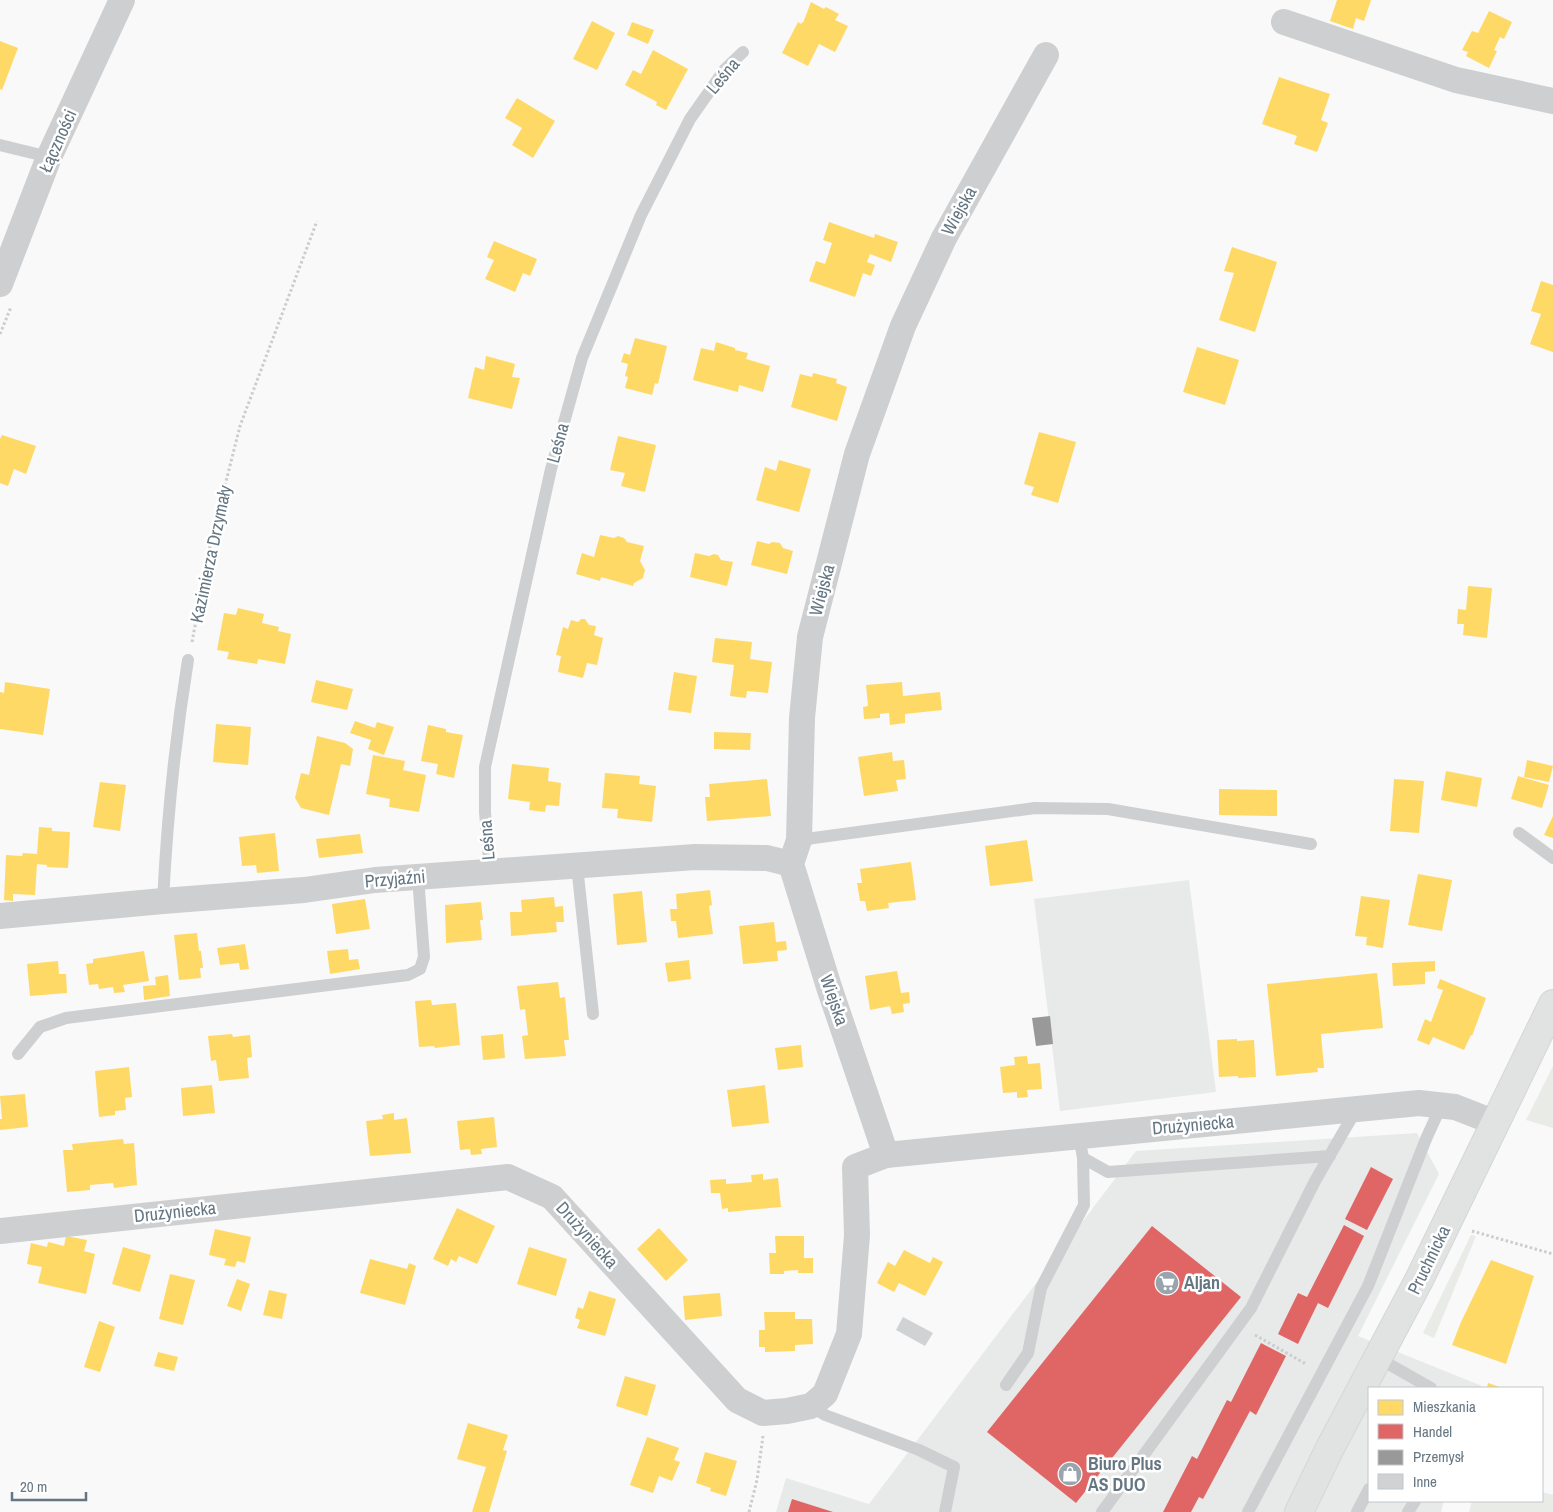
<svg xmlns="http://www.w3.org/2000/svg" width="1553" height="1512" font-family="'Archivo Narrow',sans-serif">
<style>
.built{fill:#e8e9e9}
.green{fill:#e8ebe6}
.homes{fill:#ffd966}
.shops{fill:#e06666}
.industry{fill:#999}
.building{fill:#d0d2d3}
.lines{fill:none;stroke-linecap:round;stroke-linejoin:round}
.secondary-casing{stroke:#d5d6d7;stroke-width:30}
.path{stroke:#cbcccd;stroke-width:3;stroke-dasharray:2.5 2.5;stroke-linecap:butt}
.lane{stroke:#cecfd0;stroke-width:12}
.street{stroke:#cecfd0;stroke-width:26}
.secondary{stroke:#e1e2e2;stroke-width:28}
.labels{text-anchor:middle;stroke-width:5;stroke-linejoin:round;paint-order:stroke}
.street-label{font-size:18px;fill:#657683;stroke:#fff}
.poi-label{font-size:18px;font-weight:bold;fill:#657683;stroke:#fff;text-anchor:start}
</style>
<rect width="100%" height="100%" fill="#f9f9f9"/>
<g class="built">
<path d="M1189 880 1216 1092 1060 1111 1034 899Z"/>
<path d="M1417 1133 1439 1174 1358 1336 1482 1386 1481 1388H1369V1501H1444L1441 1512H776L786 1478 869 1504 1136 1151Z"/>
</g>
<g class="green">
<path d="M1553 1066V1128L1526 1120Z"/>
<path d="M1471 1235 1476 1236 1434 1338 1423 1333Z"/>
<path d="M1542 1492 1553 1495V1512H1469L1472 1501H1542Z"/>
</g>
<g class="homes">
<path d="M1337 0H1371L1364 21 1356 18 1353 29 1330 21Z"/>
<path d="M811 2 824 9 826 7 839 14 835 20 848 26 835 52 819 44 808 66 782 53 798 22 801 24 802 22 803 23Z"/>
<path d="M1489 11 1512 22 1504 39 1500 37 1494 50 1497 51 1489 68 1466 56 1468 52 1462 50 1472 31 1478 33Z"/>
<path d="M592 21 615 33 597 70 573 59Z"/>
<path d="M632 22 654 30 648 44 627 35Z"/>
<path d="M0 41 18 48 2 90 0 89Z"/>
<path d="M653 50 688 69 666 110 656 105 657 102 625 85 633 70 641 74Z"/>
<path d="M1279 77 1330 94 1321 120 1328 123 1317 152 1294 144 1297 136 1262 124Z"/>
<path d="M517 98 555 121 533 158 512 145 522 128 505 118Z"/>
<path d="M829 222 874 238 875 234 898 242 891 262 870 254 867 262 875 265 871 276 863 273 855 297 809 281 816 261 825 264 832 243 823 240Z"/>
<path d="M494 241 537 259 530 276 523 273 515 292 485 279 494 260 487 257Z"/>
<path d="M1232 247 1277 262 1255 332 1219 320 1234 273 1224 271Z"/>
<path d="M1541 281 1553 285V352L1530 344 1541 314 1531 311Z"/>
<path d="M635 338 667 346 658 384 655 383 652 395 625 388 628 377 625 376 628 364 621 362 624 353 630 355Z"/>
<path d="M716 342 735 348V350L748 353 746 359 770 366 763 392 739 385 738 392 693 380 701 348 714 351Z"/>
<path d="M1197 347 1239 360 1225 405 1183 392Z"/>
<path d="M486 356 515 364 512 377 520 378 512 409 468 398 475 367 484 370Z"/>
<path d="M813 373 837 379 836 383 847 387 837 421 791 407 800 374 812 377Z"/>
<path d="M1039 432 1076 442 1058 503 1031 495 1034 487 1024 484Z"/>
<path d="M2 435 36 446 26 474 14 469 8 486 0 483V439Z"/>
<path d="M618 436 656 445 645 492 621 486 625 473 610 470Z"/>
<path d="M779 460 811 469 799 512 756 500 765 467 776 471Z"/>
<path d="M600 535 614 538 618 536 624 538 627 542 644 546 640 561 645 570 643 578 634 583 633 586 601 577 600 581 576 574 582 553 594 557Z"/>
<path d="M757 541 769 544 772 542 780 543 783 548 793 551 787 574 751 565Z"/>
<path d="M695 553 709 556 714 554 718 555 721 560 733 562 727 586 690 577Z"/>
<path d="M1468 586 1492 588 1487 638 1463 635 1464 624H1457L1458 609 1466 610Z"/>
<path d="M238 608 264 614 262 623 279 627 278 631 291 634 285 664 258 659 257 664 227 659 229 652 217 650 224 613 236 615Z"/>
<path d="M581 619H585L589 625 596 626 594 635 603 638 597 665 587 663 583 678 558 672 561 656 556 655 563 627 568 629 571 620 578 622Z"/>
<path d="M715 638 752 642 750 659 772 662 768 693 747 691 746 698 730 696 734 665 712 662Z"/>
<path d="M674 672 697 676 691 713 668 710Z"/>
<path d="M316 680 353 689 347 710 311 702Z"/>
<path d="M5 682 50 689 43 735 0 729V692L4 693Z"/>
<path d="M902 682 903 696 940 692 942 710 905 714V723L890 725 889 713 880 714V718L864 719 863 707 868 706 866 685Z"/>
<path d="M355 721 375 728 377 722 394 727 384 755 368 749 371 740 350 733Z"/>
<path d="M216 724 251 727 248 765 213 762Z"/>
<path d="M428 725 446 729V732L463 735 454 778 436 774 438 764 421 761Z"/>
<path d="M714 732 751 733 750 750 714 749Z"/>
<path d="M317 736 345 743 353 749 350 766 341 764 329 815 301 808 295 798 301 773 309 775Z"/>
<path d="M892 752 893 761 904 760 906 779 896 780 898 791 864 796 858 757Z"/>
<path d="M373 755 405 761 403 770 426 775 419 812 389 807 390 799 366 794Z"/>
<path d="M1527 760 1553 766 1549 782 1524 777Z"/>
<path d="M512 764 549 768 548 781 561 783 559 806 546 805 545 812 529 810 530 802 508 799Z"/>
<path d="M1446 771 1482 778 1477 807 1441 800Z"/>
<path d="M605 773 640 776 639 784 656 786 652 822 617 818 618 809 602 808Z"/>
<path d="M1518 776 1549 785 1542 808 1511 799Z"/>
<path d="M767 779 771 816 707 821 705 797H710L709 784Z"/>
<path d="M1394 779 1424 781 1419 833 1390 831Z"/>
<path d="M100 782 126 785 120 831 93 827Z"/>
<path d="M1219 789 1277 790V816L1219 815Z"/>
<path d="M1553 816V838L1544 835Z"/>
<path d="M39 827 52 828V831L70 832 68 868 47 867V865L37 864 35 895 13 894V901L4 900 6 855 22 856 23 853 37 854Z"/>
<path d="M275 833 279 871 257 873 256 865 242 866 239 837Z"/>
<path d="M360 834 363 853 319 858 316 839Z"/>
<path d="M1027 840 1033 881 990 886 985 846Z"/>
<path d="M911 862 916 900 888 903 889 908 867 911 865 901H860L857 883H862L860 869Z"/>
<path d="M1418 874 1452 880 1442 931 1408 925Z"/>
<path d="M710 890 712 905 709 906 713 934 678 938 676 921H671L670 909H677L676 894Z"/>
<path d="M642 891 647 942 617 945 613 894Z"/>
<path d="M1361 896 1390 900 1383 948 1366 945 1367 937 1355 936Z"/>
<path d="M554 897 555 907 563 906 564 922H556L557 932 511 936 510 912H522L521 900Z"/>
<path d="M365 899 370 929 336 934 332 904Z"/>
<path d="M481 902 483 920H480L482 940 446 943 445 905Z"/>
<path d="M774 922 776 942 786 941 787 950 777 951 778 961 743 964 739 926Z"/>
<path d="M197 933 199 951H201L203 968H200L201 978 179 980 174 935Z"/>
<path d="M245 944 249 969 240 970 239 963 220 965 217 948Z"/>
<path d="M348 949 349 960 358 959 360 969 330 974 327 951Z"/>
<path d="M144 951 149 981 123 985 125 992 114 993 113 987 99 989 98 984 89 985 86 964 93 963V959Z"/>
<path d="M689 960 691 979 668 982 665 963Z"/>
<path d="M58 961 59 974H66L67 993 30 996 27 964Z"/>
<path d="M1435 961V971L1425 972V984L1393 986 1392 963Z"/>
<path d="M897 971 901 993 909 992 910 1003 903 1004 904 1012 892 1014 890 1006 870 1010 865 976Z"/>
<path d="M1377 973 1383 1028 1321 1034 1324 1068H1317L1318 1072 1276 1076 1267 984Z"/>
<path d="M168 975 170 996 144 1000 143 986 156 985 155 977Z"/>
<path d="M1440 979 1486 998 1472 1036 1471 1035 1464 1050 1433 1037 1429 1045 1417 1040 1425 1019 1431 1022 1443 990 1437 988Z"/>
<path d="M558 982 560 998 565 997 567 1018 569 1040H564L566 1056 525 1059 522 1036 528 1035 525 1009 520 1010 517 986Z"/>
<path d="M431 1000 432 1005 456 1003 460 1045 435 1048 434 1046 419 1047 415 1001Z"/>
<path d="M232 1034 233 1037 250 1035 252 1057 247 1058 249 1078 219 1081 216 1060 211 1061 208 1036Z"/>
<path d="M503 1034 505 1058 483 1060 481 1036Z"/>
<path d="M1237 1039V1041L1254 1040 1256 1077 1238 1078V1076L1219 1077 1217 1040Z"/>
<path d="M801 1045 803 1067 778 1070 775 1048Z"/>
<path d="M1027 1056 1028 1064 1040 1063 1042 1089 1027 1090 1028 1097 1017 1098V1092L1003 1093 1000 1067 1015 1065 1014 1057Z"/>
<path d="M129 1067 132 1097 125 1098 126 1110 115 1111V1115L99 1117 95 1071Z"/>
<path d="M212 1085 215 1113 183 1116 181 1088Z"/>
<path d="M765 1085 769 1123 732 1127 727 1090Z"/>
<path d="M25 1094 28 1127 0 1130V1119H2L0 1096Z"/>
<path d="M394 1113V1120L407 1118 411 1153 370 1156 366 1121 383 1119 382 1115Z"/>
<path d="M494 1117 497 1147 481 1149 482 1154 471 1155 470 1149 460 1150 457 1121Z"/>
<path d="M123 1139 124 1144 134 1143 137 1185 114 1188 113 1183 90 1185V1190L67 1192 63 1150H73L72 1144Z"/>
<path d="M763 1174V1180L778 1178 781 1207 728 1212V1208L722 1209 720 1193H711L710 1180 726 1179V1184L752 1182 751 1175Z"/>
<path d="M457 1208 495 1226 477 1264 459 1256 456 1262 451 1259 448 1266 433 1259Z"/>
<path d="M659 1228 688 1260 666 1281 637 1249Z"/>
<path d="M215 1229 251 1237 245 1263 237 1261 235 1267 224 1265 226 1259 209 1255Z"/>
<path d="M66 1236 87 1240 84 1251 95 1254 86 1294 38 1283 42 1267 27 1264 31 1243 47 1247 48 1242 64 1246Z"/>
<path d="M775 1236H804V1258H813V1273H798V1270L784 1271V1274H770L769 1253H776Z"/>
<path d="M123 1247 151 1255 140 1292 112 1284Z"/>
<path d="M529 1247 567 1259 556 1296 517 1284Z"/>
<path d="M904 1250 930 1263 933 1257 943 1262 925 1296 899 1283 894 1292 877 1283 888 1262 895 1266Z"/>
<path d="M370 1259 407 1269 409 1263 416 1266 405 1305 360 1293Z"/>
<path d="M1491 1260 1534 1276 1506 1364 1452 1345 1461 1322Z"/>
<path d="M170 1274 195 1280 183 1325 159 1319Z"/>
<path d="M237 1279 250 1284 241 1311 227 1306Z"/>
<path d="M269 1290 287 1294 282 1319 263 1315Z"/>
<path d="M589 1291 616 1299 605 1336 577 1328 580 1320 575 1318 578 1307 583 1309Z"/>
<path d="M720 1293 722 1316 685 1320 683 1296Z"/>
<path d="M764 1312H795V1319H812L813 1344 795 1345V1351L765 1352V1347H759V1330H765Z"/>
<path d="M99 1321 115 1327 100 1372 84 1367Z"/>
<path d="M158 1352 178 1357 174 1371 154 1366Z"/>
<path d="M625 1376 656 1385 647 1416 616 1406Z"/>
<path d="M1488 1383 1503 1388H1487Z"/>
<path d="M468 1423 508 1435 503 1450 507 1451 489 1512H472L486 1467 457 1459Z"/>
<path d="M647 1437 679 1448 674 1460 680 1462 672 1481 659 1476 653 1493 630 1485Z"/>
<path d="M705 1452 737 1461 726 1496 710 1491 711 1488 696 1483Z"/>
</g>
<g class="shops">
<path d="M1371 1167 1393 1179 1367 1230 1345 1219Z"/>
<path d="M1344 1225 1364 1236 1328 1308 1318 1303 1298 1344 1278 1334 1298 1293 1307 1297Z"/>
<path d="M1152 1226 1241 1297 1076 1503 987 1432Z"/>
<path d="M1261 1343 1286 1356 1256 1415 1250 1411 1203 1499 1199 1497 1191 1512H1163L1192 1456 1197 1459 1227 1400 1231 1402Z"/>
<path d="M792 1499 833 1512H788Z"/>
</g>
<path class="industry" d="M1050 1016 1053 1044 1036 1046 1032 1018Z"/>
<path class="building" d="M903 1317 933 1333 925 1346 896 1330Z"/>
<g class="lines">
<g class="secondary-casing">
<path id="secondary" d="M1299 1512 1330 1448 1419 1280 1553 1004"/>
</g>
<g class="path">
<path d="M0 334 11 307"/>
<path d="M192 642 211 541 240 426 317 221"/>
<path d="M1472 1231 1553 1254"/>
<path d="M1255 1335 1306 1364"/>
<path d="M749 1512 757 1480 763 1436"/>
</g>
<g class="lane">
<path d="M0 145 49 157"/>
<path d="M1519 833 1553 858"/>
<path d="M799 840 1035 808 1108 809 1311 844"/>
<path d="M577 866 593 1014"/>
<path d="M490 872 485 812V767L551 469 582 358 641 215 690 119 725 69 743 52"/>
<path d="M163 901C167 820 175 740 188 660"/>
<path d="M18 1054 40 1027 66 1018 408 975 420 969 424 957 418 877"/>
<path d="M1079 1136 1083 1158 1108 1172 1330 1156"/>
<path d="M1378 1358 1431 1388"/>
<path d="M1006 1385 1028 1353 1041 1288 1084 1205 1083 1158"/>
<path d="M811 1406 825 1415 919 1450 954 1467 945 1512"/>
<path d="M1102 1512 1251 1308 1315 1181 1356 1110"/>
<path d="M1248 1512 1368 1286 1426 1139 1441 1106"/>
<path d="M1357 1512 1369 1489"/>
<path d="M1408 1512 1415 1501"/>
</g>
<g class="street">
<path d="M1284 22 1456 80 1553 101"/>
<path d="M0 284 49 157 122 0"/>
<path d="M0 916 163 901 304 890 375 880 695 857 767 858 791 864"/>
<path d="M886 1155 829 987 791 864 799 840 802 718 810 637 857 454 903 326 944 238 1046 55"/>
<path d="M0 1231 508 1177 552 1197 737 1400 763 1413 787 1411 811 1406 825 1394 849 1334 857 1235 855 1167 886 1155 1419 1103 1455 1107 1496 1123"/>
</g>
<use href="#secondary" class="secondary"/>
</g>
<defs>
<g id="supermarket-disc" transform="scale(1.25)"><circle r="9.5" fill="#99a4ac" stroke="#fff"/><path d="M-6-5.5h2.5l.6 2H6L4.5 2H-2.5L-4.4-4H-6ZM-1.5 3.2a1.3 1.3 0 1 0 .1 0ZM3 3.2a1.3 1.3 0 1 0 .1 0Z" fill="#fff"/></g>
<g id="shop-disc" transform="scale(1.25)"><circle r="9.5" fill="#99a4ac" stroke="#fff"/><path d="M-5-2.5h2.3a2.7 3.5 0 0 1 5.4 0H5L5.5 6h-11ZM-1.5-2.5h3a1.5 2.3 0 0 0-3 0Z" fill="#fff"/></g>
</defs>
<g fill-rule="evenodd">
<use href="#supermarket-disc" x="1167" y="1283"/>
<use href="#shop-disc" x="1070" y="1474"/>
</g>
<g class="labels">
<g class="street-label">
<text transform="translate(723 76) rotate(-50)" y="6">Leśna</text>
<text transform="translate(58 141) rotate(-66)" y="6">Łączności</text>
<text transform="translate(959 211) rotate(-61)" y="6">Wiejska</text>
<text transform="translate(558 443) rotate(-75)" y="6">Leśna</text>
<text transform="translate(211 554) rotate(-78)" y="6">Kazimierza Drzymały</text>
<text transform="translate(822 590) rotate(-75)" y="6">Wiejska</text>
<text transform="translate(487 840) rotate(-95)" y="6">Leśna</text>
<text transform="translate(395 879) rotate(-5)" y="6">Przyjaźni</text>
<text transform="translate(834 1000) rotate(71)" y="6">Wiejska</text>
<text transform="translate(1193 1125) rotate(-5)" y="6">Drużyniecka</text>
<text transform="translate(175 1212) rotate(-6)" y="6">Drużyniecka</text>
<text transform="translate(587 1235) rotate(48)" y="6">Drużyniecka</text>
<text transform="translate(1429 1260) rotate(-64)" y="6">Pruchnicka</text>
</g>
<g class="poi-label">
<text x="1184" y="1289">Aljan</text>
<text x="1088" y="1470">Biuro Plus<tspan x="1088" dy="21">AS DUO</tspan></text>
</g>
</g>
<rect x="1368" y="1387" width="175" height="115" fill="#ffffff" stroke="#c1c8cd"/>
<rect x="1378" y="1400" width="25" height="15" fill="#ffd966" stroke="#c1c8cd"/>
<text x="1413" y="1412" font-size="15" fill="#657683">Mieszkania</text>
<rect x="1378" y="1424" width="25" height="15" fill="#e06666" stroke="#c1c8cd"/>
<text x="1413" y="1437" font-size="15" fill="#657683">Handel</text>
<rect x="1378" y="1450" width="25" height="15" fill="#999999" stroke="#c1c8cd"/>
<text x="1413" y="1462" font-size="15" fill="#657683">Przemysł</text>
<rect x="1378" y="1474" width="25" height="15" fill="#d0d2d3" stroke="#c1c8cd"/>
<text x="1413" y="1487" font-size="15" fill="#657683">Inne</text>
<path d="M12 1492v8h74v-8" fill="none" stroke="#657683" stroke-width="2.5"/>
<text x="20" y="1492" font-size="15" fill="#657683" stroke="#ffffff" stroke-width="4" paint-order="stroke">20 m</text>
</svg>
